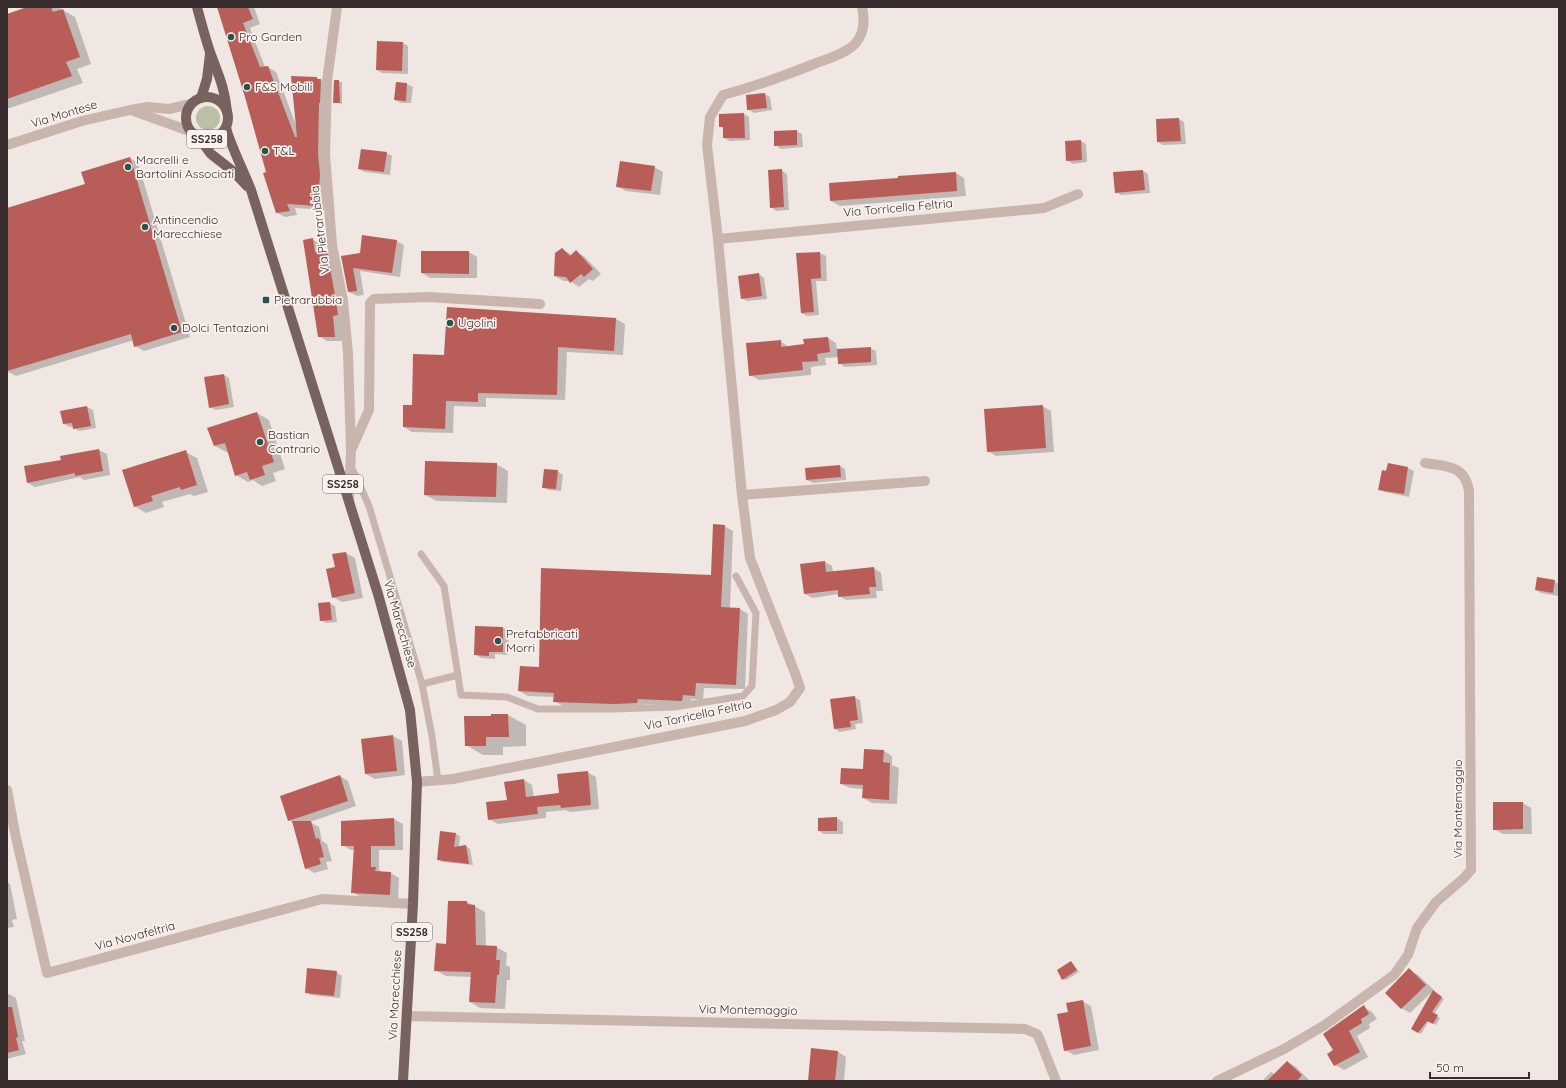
<svg xmlns="http://www.w3.org/2000/svg" width="1566" height="1088" font-family="Quicksand,sans-serif">
<style>
.green{fill:#bbbfa3}
.shadow{fill:#0003}
.building{fill:#b95d58}
.lines{fill:none;stroke-linecap:round;stroke-linejoin:round}
.lane{stroke:#c8b5ae;stroke-width:7}
.street{stroke:#c8b5ae;stroke-width:10}
.primary{stroke:#78625f;stroke-width:10}
.poi-dot{fill:#26554f;stroke:#f9f2ee;stroke-width:1.5}
.labels{text-anchor:middle;stroke-width:3.5;stroke-linejoin:round;paint-order:stroke}
.shield{fill:#f9f2ee;stroke:#726866;stroke-width:1}
.shield-label{font-size:11px;font-weight:bold;fill:#382d2c}
.poi-label{font-size:12px;fill:#382d2c;stroke:#f9f2ee;text-anchor:start}
.street-label{font-size:12px;fill:#382d2c;stroke:#f9f2ee}
</style>
<rect width="100%" height="100%" fill="#f1e7e2"/>
<circle class="green" cx="208" cy="118" r="12"/>
<g class="shadow">
<path d="M30 7H60L61 11 63 10 75 17 91 64 77 69 83 83 7 109V15Z"/>
<path d="M218 7H254L260 24 250 28 265 67H268L276 72 296 125 317 78 325 83 326 210 295 208 297 215 285 217 277 213 268 173Z"/>
<path d="M403 43 408 46V74L382 73 377 70Z"/>
<path d="M335 81 342 82V104L334 102Z"/>
<path d="M397 83 407 84 413 87 411 103H401L395 100Z"/>
<path d="M765 94 770 97 772 110 754 113 748 109Z"/>
<path d="M744 114 749 117 750 140 730 141 724 138V128L720 126Z"/>
<path d="M1179 119 1184 122 1186 144 1163 145 1158 142Z"/>
<path d="M796 131 802 134 803 147 781 149 775 145Z"/>
<path d="M1081 141 1086 144 1087 162 1073 164 1067 160Z"/>
<path d="M386 153 392 156 390 175 365 172 359 169Z"/>
<path d="M130 158 138 163 190 337 144 351 135 346 134 340 16 376 7 371V209L86 185Z"/>
<path d="M654 167 663 172 660 195 626 191 617 186Z"/>
<path d="M781 170 787 174 789 210 776 211 771 207Z"/>
<path d="M1143 171 1148 174 1150 193 1121 195 1116 192Z"/>
<path d="M956 173 964 178 966 196 840 206 831 201 899 179Z"/>
<path d="M313 240 321 244 322 252H326L335 257 343 341H327L319 336Z"/>
<path d="M396 241 404 245 400 277 360 271 364 295 357 296 349 292 342 257 361 254Z"/>
<path d="M562 249 572 255 576 252 585 257 601 274 593 281 589 279 579 287 570 281H564L555 276Z"/>
<path d="M469 252 477 257V278H430L422 273Z"/>
<path d="M820 253 826 256 827 281H816L819 315 807 316 801 313 797 254Z"/>
<path d="M759 274 764 278 767 299 747 301 742 298Z"/>
<path d="M448 308 616 319 625 324 623 355 567 352 565 400 486 398V407L454 406 453 433 412 432 404 427 412 406 445 356Z"/>
<path d="M828 338 836 343 837 350 870 348 876 351 877 365 845 367 839 363V357L825 358 826 365 811 367V375L759 380 750 375 780 341 789 347 805 345Z"/>
<path d="M224 375 229 378 234 407 216 410 210 407Z"/>
<path d="M1042 406 1051 411 1054 452 996 456 988 451Z"/>
<path d="M87 407 93 410 96 428 79 431 74 428V426L70 427 64 424Z"/>
<path d="M257 413 269 420 285 469 273 473 276 481 262 486 253 480 248 482 236 475 229 452H226L215 446Z"/>
<path d="M99 450 107 454 110 475 84 480 80 477 35 487 28 483 62 461Z"/>
<path d="M186 452 197 458 208 492 194 496 190 494 162 502 164 507 146 513 134 506Z"/>
<path d="M496 464 508 471 507 503 437 501 425 495Z"/>
<path d="M1389 464 1408 468 1414 471 1409 497 1385 492 1379 489 1387 472Z"/>
<path d="M840 466 845 469 846 480 813 483 807 480Z"/>
<path d="M557 471 563 475 561 491 549 490 543 487Z"/>
<path d="M724 526 733 531 730 609H740L748 614 745 689 704 688 703 700 691 699V705L646 704V708L563 706 554 701 555 697 528 696 519 691 540 668 712 576Z"/>
<path d="M346 553 355 558 363 598 342 602 333 597 336 567Z"/>
<path d="M825 562 832 566 833 572 874 568 881 573 883 591H876L877 598 846 600 839 596V594L813 598 805 594Z"/>
<path d="M1554 581 1559 584 1558 596 1541 593 1536 590Z"/>
<path d="M329 603 335 606 337 622 326 623 321 620Z"/>
<path d="M476 627 503 628 509 631 508 655 495 654V659L481 658 475 654Z"/>
<path d="M854 697 860 700 863 723 855 724 856 729 840 732 835 729Z"/>
<path d="M508 715 526 725V746L503 747V755H483L466 745 465 717Z"/>
<path d="M393 736 402 741 405 775 375 779 366 774Z"/>
<path d="M884 751 892 756V765L899 768 897 804 872 803 863 798V789L850 788 841 784 864 770Z"/>
<path d="M587 772 596 777 599 809 570 812 565 810 546 812V818L498 824 489 819 508 801 524 780 532 785 534 797 560 794Z"/>
<path d="M340 776 348 781 356 806 310 822 319 827 322 841 327 844 332 861 326 862 328 869 314 873 306 868 293 823 289 820Z"/>
<path d="M1523 803 1531 808 1532 834H1503L1494 829Z"/>
<path d="M837 818 843 822V834H824L819 831V819Z"/>
<path d="M394 819 403 824V850H379V870L384 873H391L399 878 398 900 361 897 352 892 355 850H351L342 845V822Z"/>
<path d="M441 832 456 834 460 836 459 847 466 846 470 849 473 865 442 862 438 859Z"/>
<path d="M7 882 10 884 17 919 12 920 14 927 7 928Z"/>
<path d="M449 902H467L485 912 486 946 496 947 507 953 506 965 510 967V980H507L505 1009 480 1008 470 1002 471 977 446 976 435 970 447 945Z"/>
<path d="M1071 962 1079 972 1066 980 1063 979Z"/>
<path d="M1409 970 1418 975 1434 990 1410 1013 1401 1008Z"/>
<path d="M336 972 342 976 340 998 311 995 306 992Z"/>
<path d="M1433 992 1444 999 1434 1014 1440 1018 1436 1025 1429 1021 1421 1034 1413 1029Z"/>
<path d="M9 994 16 998 25 1041H22L26 1054 7 1059V995Z"/>
<path d="M1082 1001 1091 1006 1099 1050 1074 1055 1065 1050Z"/>
<path d="M1364 1007 1372 1012 1377 1019 1369 1024 1370 1028 1357 1036 1368 1057 1344 1070 1335 1065 1334 1050Z"/>
<path d="M838 1052 846 1057 844 1081H809Z"/>
<path d="M1287 1062 1296 1067 1310 1081H1265L1264 1079 1271 1072 1275 1074Z"/>
</g>
<g class="building">
<path d="M27 7H51L53 12 63 9 80 57 66 62 72 76 7 99V14Z"/>
<path d="M217 7H248L253 19 243 23 260 67 268 66 295 137H297L291 76 317 77V79H321L320 103H319L318 154 320 174 318 206 287 204 290 211 276 213 263 173 266 172 245 97Z"/>
<path d="M377 41 403 42 402 71 376 70Z"/>
<path d="M334 80H339L340 103H333Z"/>
<path d="M396 82 407 83 406 101 394 100Z"/>
<path d="M765 93 767 108 747 110 746 95Z"/>
<path d="M744 113 745 138H723V127H719V114Z"/>
<path d="M1179 118 1181 141 1157 142 1156 119Z"/>
<path d="M797 130V145L774 146V131Z"/>
<path d="M1081 140 1082 160 1066 161 1065 141Z"/>
<path d="M361 149 387 152 384 172 358 169Z"/>
<path d="M130 157 182 332 134 347 131 334 7 371V208L85 184 81 172Z"/>
<path d="M620 161 655 166 651 191 616 187Z"/>
<path d="M782 169 784 207 770 208 768 170Z"/>
<path d="M1143 170 1145 190 1115 193 1113 172Z"/>
<path d="M956 172 957 191 830 201 829 183 898 178V176Z"/>
<path d="M362 235 397 240 392 273 353 268 357 291 348 292 341 256 360 253Z"/>
<path d="M313 238 315 252 327 251 335 295 338 315 333 316 335 337H318L303 240Z"/>
<path d="M562 248 570 256 576 250 593 269 584 277 581 274 570 283 566 277 554 276 555 253Z"/>
<path d="M421 251H469V274L421 273Z"/>
<path d="M820 252 821 278 811 279 814 312 801 313 796 253Z"/>
<path d="M759 273 762 296 741 299 738 276Z"/>
<path d="M447 307 616 318 614 351 558 347 557 395 478 393V402L446 401 445 429 403 427V405H412L413 354 444 355Z"/>
<path d="M828 337 830 352 817 354 818 361 802 362 803 370 749 376 746 343 781 340V347L804 344 803 339Z"/>
<path d="M871 347V362L838 364 837 349Z"/>
<path d="M224 374 229 404 209 408 204 377Z"/>
<path d="M1043 405 1046 448 987 452 984 409Z"/>
<path d="M87 406 91 426 73 429 72 423 63 424 60 411Z"/>
<path d="M257 412 274 462 262 466 265 475 250 480 247 472 235 476 225 443 214 446 207 428Z"/>
<path d="M99 449 103 471 75 476V473L27 483 24 466 61 460 60 456Z"/>
<path d="M186 450 197 485 181 490 180 487 151 496 153 501 134 507 122 470Z"/>
<path d="M425 461 497 463 496 497 424 495Z"/>
<path d="M1388 463 1408 467 1404 494 1378 490 1382 470 1386 471Z"/>
<path d="M840 465 841 477 806 480 805 468Z"/>
<path d="M544 469 558 470 556 489 542 488Z"/>
<path d="M713 524 725 525 721 607 740 608 736 685 696 683 695 696 683 695 682 701 638 699 637 703 614 704 553 702 554 693 518 691 520 666 539 667 541 568 711 575Z"/>
<path d="M346 552 355 593 332 598 326 569 335 567 332 554Z"/>
<path d="M825 561 826 572 874 567 876 587H869L870 594 838 597V590L804 594 800 564Z"/>
<path d="M1537 577 1555 580 1553 593 1535 590Z"/>
<path d="M330 602 332 620 320 621 318 603Z"/>
<path d="M475 626 503 627V652H489V656L474 655Z"/>
<path d="M855 696 858 720 850 721 851 727 834 729 830 699Z"/>
<path d="M491 714H508L509 737H486V746H465L464 716H491Z"/>
<path d="M393 735 397 771 365 774 361 739Z"/>
<path d="M864 749 884 750 883 762 890 763 889 800 862 798 863 785 840 784 841 768 863 769Z"/>
<path d="M588 771 591 805 561 808 560 805 537 807 538 814 488 820 486 802 507 800 504 782 524 779 526 797 559 793 557 774Z"/>
<path d="M340 775 348 801 288 821 280 796Z"/>
<path d="M1493 802H1523V829L1493 830Z"/>
<path d="M837 817V831H818V818Z"/>
<path d="M394 818 395 846H371V867H376L375 871 391 872 390 895 351 893 354 846H341V821Z"/>
<path d="M292 821H311L316 839 319 838 324 857 319 858 321 864 305 869Z"/>
<path d="M440 831 456 833 454 847 466 845 469 864 437 860Z"/>
<path d="M448 901H467V904L475 905 476 945 497 946 496 960H500L499 975H497L495 1003 469 1002 471 972 434 971 436 943 446 944Z"/>
<path d="M1071 961 1077 970 1062 980 1057 970Z"/>
<path d="M307 968 337 971 334 996 305 993Z"/>
<path d="M1409 968 1426 985 1401 1009 1385 993Z"/>
<path d="M1433 990 1442 997 1432 1012 1438 1015 1433 1024 1427 1021 1418 1033 1411 1029Z"/>
<path d="M1083 1000 1091 1046 1064 1051 1057 1014 1068 1012 1066 1003Z"/>
<path d="M1364 1005 1369 1014 1361 1019 1362 1023 1349 1031 1360 1052 1334 1066 1327 1054 1333 1050 1323 1034Z"/>
<path d="M7 1007H12L18 1037 16 1038 19 1050 7 1053Z"/>
<path d="M811 1048 838 1051 835 1081H808Z"/>
<path d="M1287 1061 1302 1075 1297 1081H1267Z"/>
</g>
<g class="lines">
<g class="lane">
<path d="M351 466 369 506 422 684 458 675"/>
<path d="M421 554 444 586 461 695 507 697 538 709H614L674 707 743 696 752 686 756 613 736 576"/>
<path d="M422 684 432 736 438 781"/>
</g>
<g class="street">
<path d="M337 7 327 81 325 154 332 245 343 301 348 353 351 450 349 501"/>
<path d="M131 110 192 132"/>
<path d="M7 145 82 121 130 110 148 107 169 109 191 104"/>
<path d="M718 239 1044 208 1078 194"/>
<path d="M352 448 369 410 370 303 374 299 428 297 540 304"/>
<path d="M742 495 925 481"/>
<path d="M417 782 453 779 745 721 776 710 790 702 800 688 795 673 750 558 742 495 718 239 707 145 710 117 723 95C756 86 787 75 819 62 830 58 846 53 855 44 864 34 865 20 862 7"/>
<path d="M7 790 15 833 47 973 322 899 413 904"/>
<path d="M407 1016 1025 1029 1037 1034 1040 1040 1056 1081"/>
<path d="M1217 1081 1284 1049 1325 1025 1394 975 1408 955 1417 928 1436 902 1464 878 1471 870 1469 491C1465 465 1446 466 1425 463"/>
</g>
<g class="primary">
<path d="M197 7C201 22 205 37 210 52 218 74 225 88 227 112"/>
<circle cx="207" cy="118" r="21"/>
<path d="M201 98 207 79 210 54"/>
<path d="M226 128C232 149 243 169 251 190L378 594 410 710 417 782 413 904 403 1081"/>
<path d="M198 137 211 154 234 172 247 186"/>
</g>
</g>
<g class="poi-dot">
<circle cx="231" cy="37" r="4"/>
<circle cx="247" cy="87" r="4"/>
<circle cx="265" cy="151" r="4"/>
<circle cx="128" cy="167" r="4"/>
<circle cx="145" cy="227" r="4"/>
<rect x="262" y="296" width="8" height="8" rx="2"/>
<circle cx="450" cy="323" r="4"/>
<circle cx="174" cy="328" r="4"/>
<circle cx="260" cy="442" r="4"/>
<circle cx="498" cy="641" r="4"/>
</g>
<g class="labels">
<g class="shield">
<rect x="187" y="130" width="40" height="18" rx="3"/>
<rect x="323" y="475" width="40" height="18" rx="3"/>
<rect x="392" y="923" width="40" height="18" rx="3"/>
</g>
<g class="shield-label">
<text x="207" y="143">SS258</text>
<text x="343" y="488">SS258</text>
<text x="412" y="936">SS258</text>
</g>
<g class="poi-label">
<text x="239" y="41">Pro Garden</text>
<text x="255" y="91">F&amp;S Mobili</text>
<text x="273" y="155">T&amp;L</text>
<text x="136" y="164">Macrelli e<tspan x="136" dy="14">Bartolini Associati</tspan></text>
<text x="153" y="224">Antincendio<tspan x="153" dy="14">Marecchiese</tspan></text>
<text x="274" y="304">Pietrarubbia</text>
<text x="458" y="327">Ugolini</text>
<text x="182" y="332">Dolci Tentazioni</text>
<text x="268" y="439">Bastian<tspan x="268" dy="14">Contrario</tspan></text>
<text x="506" y="638">Prefabbricati<tspan x="506" dy="14">Morri</tspan></text>
</g>
<g class="street-label">
<text transform="translate(64 114) rotate(-17)" y="4">Via Montese</text>
<text transform="translate(898 208) rotate(-5)" y="4">Via Torricella Feltria</text>
<text transform="translate(320 230) rotate(-97)" y="4">Via Pietrarubbia</text>
<text transform="translate(400 624) rotate(74)" y="4">Via Marecchiese</text>
<text transform="translate(698 715) rotate(-12)" y="4">Via Torricella Feltria</text>
<text transform="translate(1458 809) rotate(-90)" y="4">Via Montemaggio</text>
<text transform="translate(135 936) rotate(-15)" y="4">Via Novafeltria</text>
<text transform="translate(395 995) rotate(-87)" y="4">Via Marecchiese</text>
<text transform="translate(748 1010) rotate(1)" y="4">Via Montemaggio</text>
</g>
</g>
<rect width="1566" height="1088" fill="none" stroke="#382d2c" stroke-width="16"/>
<path d="M1430 1072v6h99v-6" fill="none" stroke="#382d2c" stroke-width="2"/>
<text x="1436" y="1072" font-size="12" fill="#382d2c" stroke="#f9f2ee" stroke-width="3" paint-order="stroke">50 m</text>
</svg>
